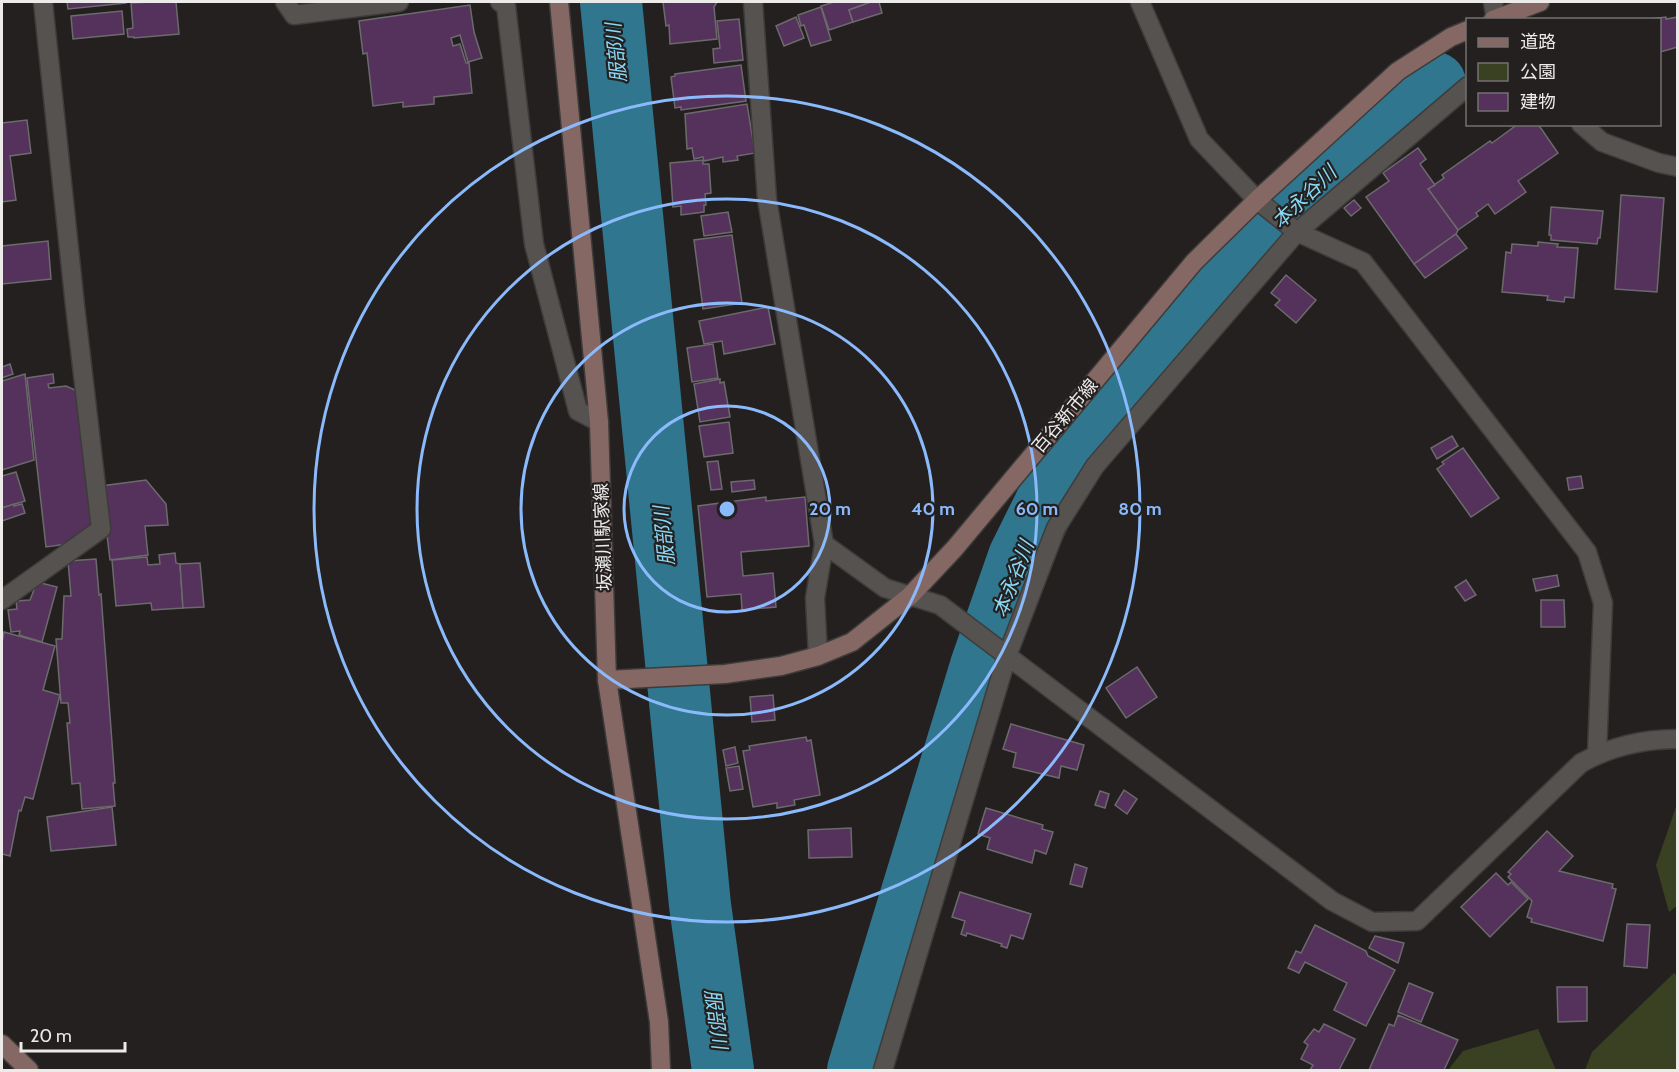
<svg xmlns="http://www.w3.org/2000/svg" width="1679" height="1072" font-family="Cabin,'Noto Sans JP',sans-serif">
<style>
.green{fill:#394122}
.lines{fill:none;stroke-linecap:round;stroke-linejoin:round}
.river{stroke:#2f768e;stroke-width:62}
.building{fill:#54325b;stroke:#6c6a6c;stroke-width:1.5}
.street-casing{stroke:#3e3c3a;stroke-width:21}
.secondary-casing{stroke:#3e3c3a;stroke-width:21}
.street{stroke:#555250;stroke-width:18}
.secondary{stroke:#856864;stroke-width:18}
.ring{fill:none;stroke:#8bbafc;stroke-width:3}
.labels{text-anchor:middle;stroke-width:4.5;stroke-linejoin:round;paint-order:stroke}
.street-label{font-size:18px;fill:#edebea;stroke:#23201f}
.water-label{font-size:20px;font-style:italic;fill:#89d8f6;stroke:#23201f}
.centre{fill:#8bbafc;stroke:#23201f;stroke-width:3}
.ring-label{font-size:18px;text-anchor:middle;font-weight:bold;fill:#8bbafc;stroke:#23201f;stroke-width:4.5;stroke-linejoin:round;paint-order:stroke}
</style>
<rect width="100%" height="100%" fill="#23201f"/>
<g class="green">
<path d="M1677 804V906L1669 912 1656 865Z"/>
<path d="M1674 973 1678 977 1677 1070H1585L1592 1052Z"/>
<path d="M1538 1029 1556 1070H1448L1463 1051Z"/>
</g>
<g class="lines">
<g class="river">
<path d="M611 2 700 905 723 1070"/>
<path d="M858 1070 981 666 1019 557 1068 458 1116 406 1300 196 1435 83"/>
</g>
</g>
<g class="building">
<path d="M67 2H126V3L68 9Z"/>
<path d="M153 2H176L179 34 134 38V37H128L127 29 133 28 131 3Z"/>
<path d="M663 2H717L714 7 717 39 670 44 669 25 666 26Z"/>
<path d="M834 2H871L849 10 853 22 829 30 821 6Z"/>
<path d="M871 2H879L882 13 853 22 849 10Z"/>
<path d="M470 5 474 32 482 58 468 62 460 35 451 38 453 46 460 44 466 63H469L472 93 434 97V104L403 107V102L373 106 367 53 363 54 359 21Z"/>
<path d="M821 7 831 40 811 46 804 25 801 26 798 15Z"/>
<path d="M122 11 124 34 73 39 71 16Z"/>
<path d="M796 17 804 38 784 46 776 26Z"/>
<path d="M1666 17V19L1678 17V47L1660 52V20H1641Z"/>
<path d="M739 19 743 60 714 63 713 49 720 48 717 21Z"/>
<path d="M741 65 746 101 681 110V107L675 108 671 77 675 76V74Z"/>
<path d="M747 104 755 153 737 156 738 160 723 162V157L704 161 703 157 694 159 692 148 687 149 685 114Z"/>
<path d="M27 120 31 153 10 156 16 200 2 202V123Z"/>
<path d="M1518 124H1538L1558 153 1518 181 1526 192 1495 214 1488 204 1476 213 1478 216 1458 230 1428 189 1444 178 1442 175 1490 141 1492 143Z"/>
<path d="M1418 148 1426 159 1420 164 1435 185 1428 189 1458 230 1456 234 1414 264 1366 197 1389 181 1383 173Z"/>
<path d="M703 160V164H709L711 193 705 194 706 205H704V212L681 215V206L673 207 670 163Z"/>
<path d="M1621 195 1664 198 1657 292 1615 289Z"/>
<path d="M1354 200 1361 208 1351 216 1344 208Z"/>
<path d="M1551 207 1603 211 1600 238H1598L1597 244 1551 240V235H1549Z"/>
<path d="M728 212 732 232 704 236 701 216Z"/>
<path d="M1456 234 1467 248 1425 278 1414 264Z"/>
<path d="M732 235 742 303 703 309 694 240Z"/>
<path d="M48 241 51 279 2 284V246Z"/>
<path d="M1538 242 1558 244 1557 247 1578 248 1574 298 1565 297 1564 302 1547 300 1548 296 1502 292 1506 252 1511 253 1512 244 1538 246Z"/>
<path d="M1286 275 1316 300 1296 323 1275 305 1280 300 1271 293Z"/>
<path d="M768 307 775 344 724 354 722 341 704 344 699 321Z"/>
<path d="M713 344 718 378 692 382 687 348Z"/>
<path d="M10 364 13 374 2 378V367Z"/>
<path d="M25 374 34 460 2 470V381Z"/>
<path d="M53 374 54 383 48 384 49 388 66 386 77 391 92 529 67 544 46 547 27 378Z"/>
<path d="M720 379V383L724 382 730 417 700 422 694 384Z"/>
<path d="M729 422 733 453 704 457 699 426Z"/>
<path d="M1452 436 1458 446 1437 459 1431 448Z"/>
<path d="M1463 448 1499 498 1471 517 1437 469 1444 464 1442 462Z"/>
<path d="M718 461 722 489 711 490 707 462Z"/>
<path d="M16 472 25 501 2 508V476Z"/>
<path d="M1581 476 1583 488 1569 490 1567 478Z"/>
<path d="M146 480 166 504 168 525 145 526 148 555 110 560 101 486Z"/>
<path d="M754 480 755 489 732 492 731 482Z"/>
<path d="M766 497V501L805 497 809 546 741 552 743 576 773 573 776 607 742 610 741 594 707 597 698 506Z"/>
<path d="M14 504V506L22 504 25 513 2 521V508Z"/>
<path d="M175 553 176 563 180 564 183 608 152 610 151 603 116 606 112 560 147 557 148 565 160 564 159 555Z"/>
<path d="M96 559 99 595 101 594 115 783H113L115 806 82 809 80 783 72 784 67 723H70L68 703H61L56 639H62L64 596H71L68 561Z"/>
<path d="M200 563 204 607 183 608 180 564Z"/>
<path d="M1557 575 1559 586 1536 591 1533 579Z"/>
<path d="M1466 580 1476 595 1465 601 1455 587Z"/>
<path d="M37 582 57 587 42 642 19 635 20 631 11 632 8 610 17 609 16 601 30 600Z"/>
<path d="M1541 600H1564L1565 627H1541Z"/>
<path d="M4 632 55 646 43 690 60 695 33 799 25 797 21 811 19 810 10 856 2 854V643Z"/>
<path d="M1137 667 1157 697 1126 718 1106 688Z"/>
<path d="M773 695 775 720 752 722 750 697Z"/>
<path d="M1011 724 1084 745 1077 770 1061 766 1059 778 1013 767 1016 753 1003 749Z"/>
<path d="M806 737 807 741 811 740 820 795 794 800 795 805 777 808V803L753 807 743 751 750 750 749 746Z"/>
<path d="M735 747 738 763 726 766 723 750Z"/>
<path d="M739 766 743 789 730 791 726 768Z"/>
<path d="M1124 790 1137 799 1127 814 1115 805Z"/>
<path d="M1100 791 1109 794 1105 808 1095 805Z"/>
<path d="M112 807 116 845 51 851 47 817Z"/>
<path d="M986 808 1043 825 1042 829 1053 832 1046 854 1035 850 1032 863 987 849 990 838 978 834Z"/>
<path d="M851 828 852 857 809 858 808 830Z"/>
<path d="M1547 831 1573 856 1559 871 1613 884 1612 888 1616 889 1603 941 1531 922 1532 919 1527 917 1532 901 1508 877 1511 874 1508 872Z"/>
<path d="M1075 864 1087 868 1082 887 1070 884Z"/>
<path d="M1496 873 1508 885 1511 882 1528 899 1490 937 1461 907Z"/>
<path d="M960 892 1031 914 1023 939 1011 935 1007 948 1001 946 1002 944 967 933 966 936 961 934 965 921 952 917Z"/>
<path d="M1627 924 1650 925 1647 968 1624 966Z"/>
<path d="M1315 925 1366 951 1368 956 1395 970 1366 1026 1334 1010 1347 983 1305 962 1299 973 1288 968 1296 951 1301 953Z"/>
<path d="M1375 936 1404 943 1398 963 1369 948Z"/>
<path d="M1409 983 1433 993 1421 1022 1398 1012Z"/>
<path d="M1557 987H1587V1021L1558 1022Z"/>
<path d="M1398 1015 1458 1040 1444 1070H1369L1389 1024 1394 1026Z"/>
<path d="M1324 1024 1355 1039 1339 1070H1310L1313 1065 1301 1059 1308 1045 1304 1042 1314 1029 1319 1032Z"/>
</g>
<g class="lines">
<g class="street-casing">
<g id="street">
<path d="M285 2 294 15 399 2"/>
<path d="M500 2 506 6 534 244 578 411 599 422"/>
<path d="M753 2 767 199 824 544 815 598 818 656"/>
<path d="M1140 2 1199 139 1257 200 1297 232 1363 262 1587 552 1603 603 1597 754"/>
<path d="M1493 2 1496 20"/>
<path d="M1581 124 1602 142 1659 163 1678 167"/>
<path d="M824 544 885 588 940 605 1332 901 1372 922 1417 921 1581 763C1610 747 1644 739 1678 739"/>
<path d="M2 600 101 529 75 306 43 2"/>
<path d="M883 1070 1007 656 1056 528 1095 466 1297 232 1468 86"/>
</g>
</g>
<g class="secondary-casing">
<g id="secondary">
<path d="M559 2 599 422 607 680 659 1022 661 1070"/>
<path d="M1493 20 1540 2"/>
<path d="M607 680 725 674 781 666 818 656 852 642 910 596 955 548 1194 262 1257 200 1398 71 1451 37 1468 30"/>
<path d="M2 1044 29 1070"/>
</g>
</g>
<use href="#street" class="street"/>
<use href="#secondary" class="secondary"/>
</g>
<g class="ring">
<circle cx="727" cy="509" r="103"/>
<circle cx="727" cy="509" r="206"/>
<circle cx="727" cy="509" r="310"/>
<circle cx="727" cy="509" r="413"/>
</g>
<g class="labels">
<g class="street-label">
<text transform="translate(1065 416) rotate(-50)" y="6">百谷新市線</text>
<text transform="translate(603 537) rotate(-92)" y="6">坂瀬川駅家線</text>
</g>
<g class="water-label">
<text transform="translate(616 53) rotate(-96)" y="7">服部川</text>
<text transform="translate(1304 197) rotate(-44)" y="7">本永谷川</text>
<text transform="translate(664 536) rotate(-96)" y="7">服部川</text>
<text transform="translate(1013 579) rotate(-69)" y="7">本永谷川</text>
<text transform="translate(716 1019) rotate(82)" y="7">服部川</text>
</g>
</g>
<circle cx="727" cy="509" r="9" class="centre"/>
<g class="ring-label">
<text x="830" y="515">20 m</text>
<text x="933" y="515">40 m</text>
<text x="1037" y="515">60 m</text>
<text x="1140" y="515">80 m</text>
</g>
<rect width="1679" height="1072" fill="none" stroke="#edebea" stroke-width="6"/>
<rect x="1466" y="18" width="195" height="108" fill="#23201f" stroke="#747170" stroke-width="1.5"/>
<rect x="1478" y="38" width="30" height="9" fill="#856864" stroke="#747170" stroke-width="1.5"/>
<text x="1520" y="48" font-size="18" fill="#edebea">道路</text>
<rect x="1478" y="63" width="30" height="18" fill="#394122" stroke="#747170" stroke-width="1.5"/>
<text x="1520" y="78" font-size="18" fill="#edebea">公園</text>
<rect x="1478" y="93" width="30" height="18" fill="#54325b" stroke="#747170" stroke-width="1.5"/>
<text x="1520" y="108" font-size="18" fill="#edebea">建物</text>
<path d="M21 1042v9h104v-9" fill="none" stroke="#edebea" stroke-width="3"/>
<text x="30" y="1042" font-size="18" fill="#edebea" stroke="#23201f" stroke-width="4.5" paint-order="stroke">20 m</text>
</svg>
